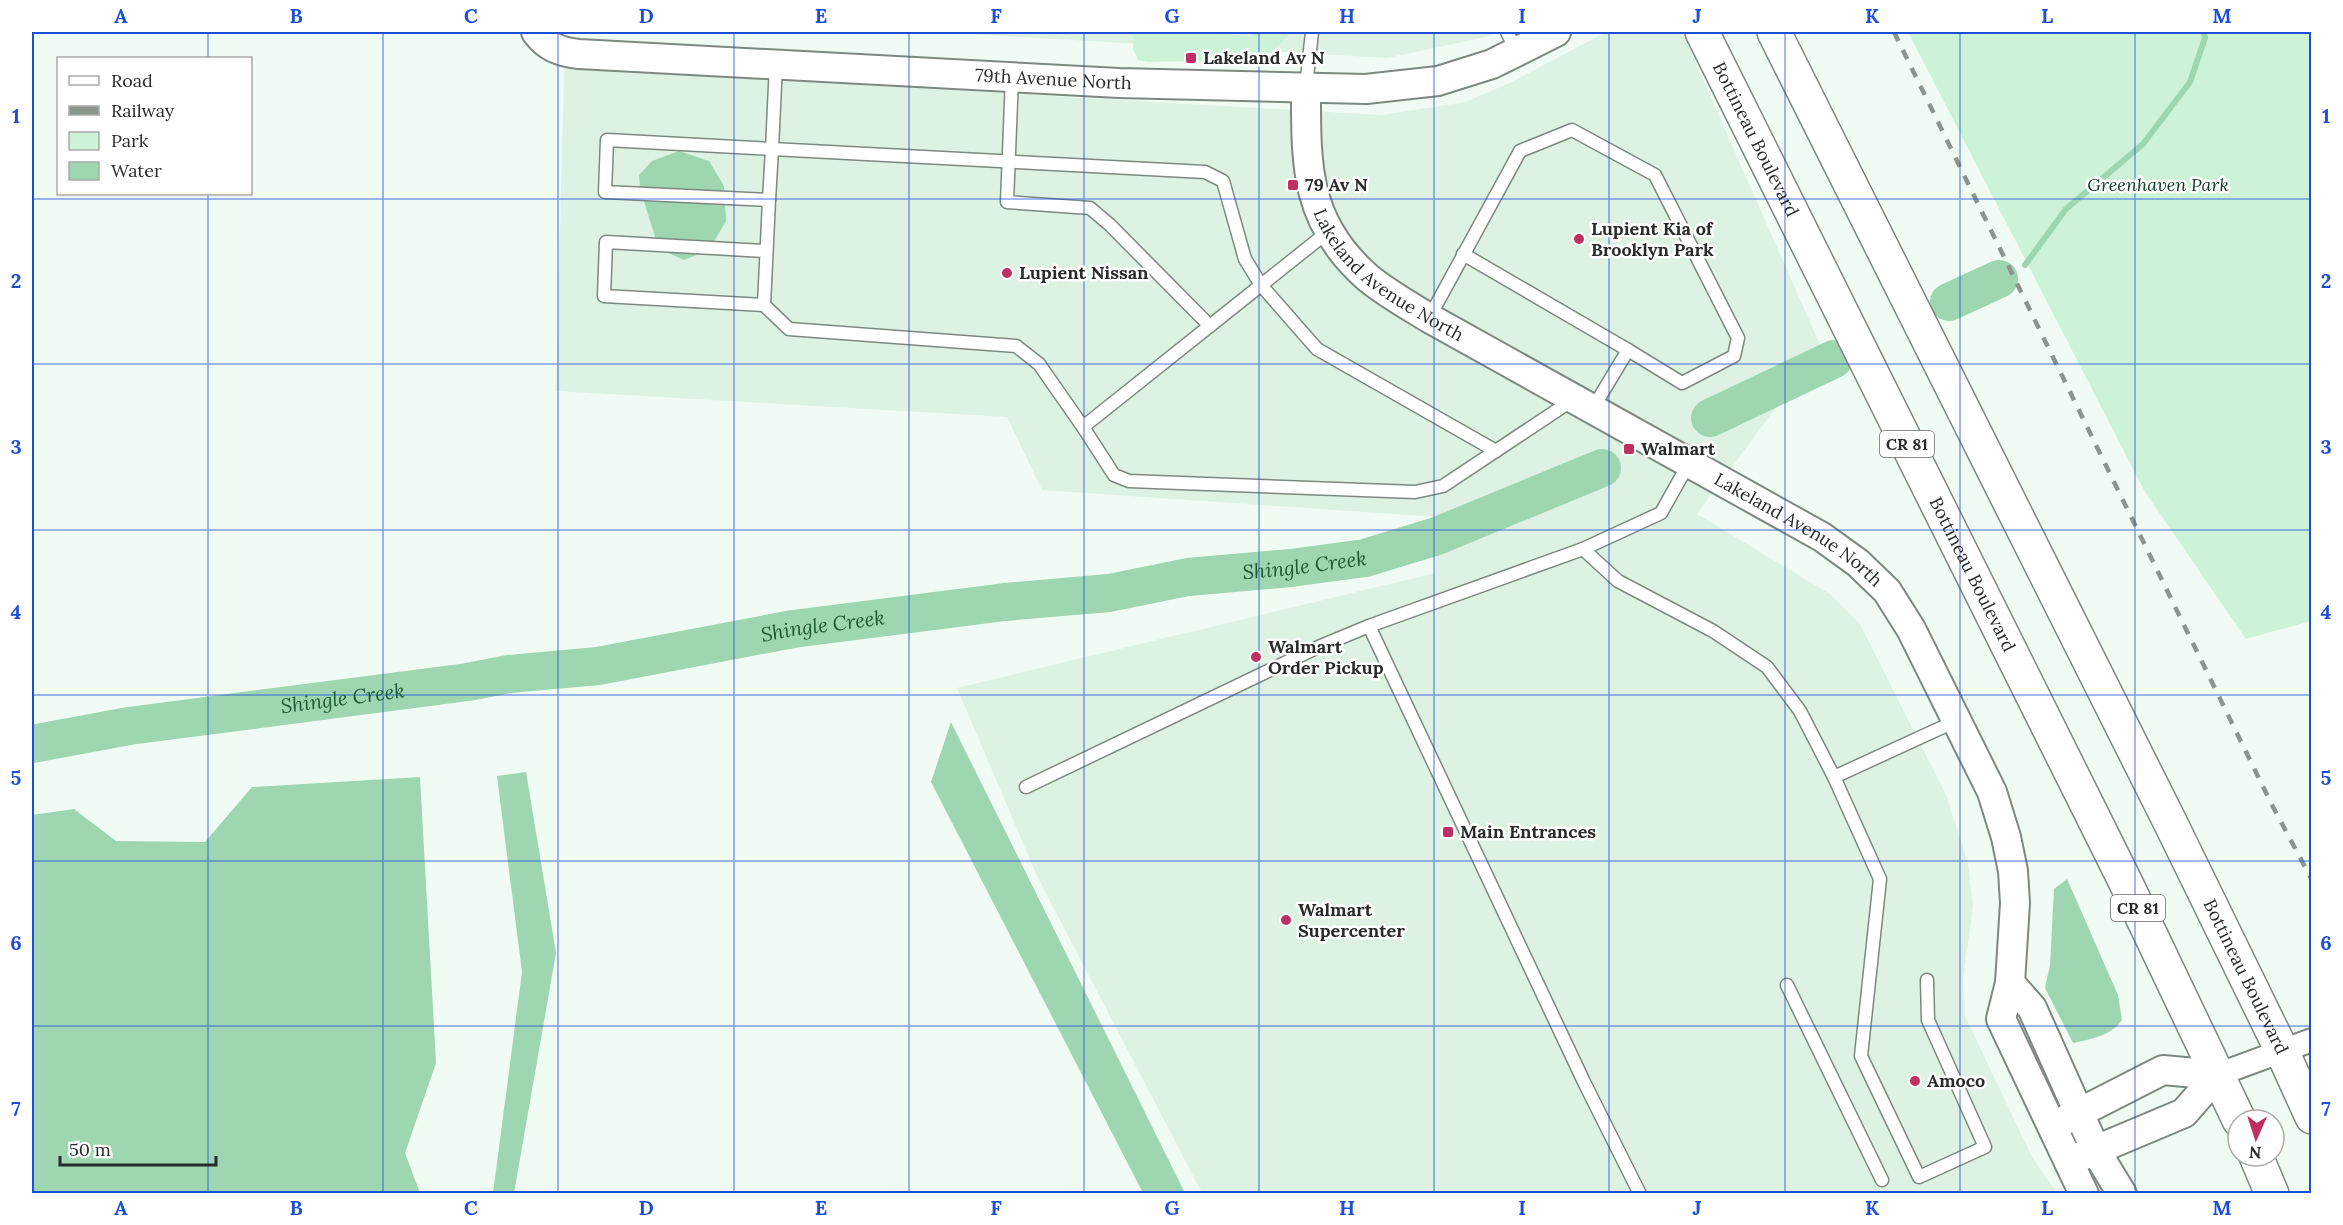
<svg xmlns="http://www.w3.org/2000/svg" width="2343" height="1225" font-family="Lora,serif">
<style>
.built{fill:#def2e4}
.green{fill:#ccf3d8}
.water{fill:#9ed6b1}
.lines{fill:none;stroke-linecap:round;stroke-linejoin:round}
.stream{stroke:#9ed6b1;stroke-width:6}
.river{stroke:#9ed6b1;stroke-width:38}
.service-casing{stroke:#7d8880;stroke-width:15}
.minor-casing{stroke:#7d8880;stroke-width:26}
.tertiary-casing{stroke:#7d8880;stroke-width:32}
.trunk-casing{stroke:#7d8880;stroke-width:36}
.service{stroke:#fff;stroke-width:12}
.minor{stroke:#fff;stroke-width:22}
.tertiary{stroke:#fff;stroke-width:28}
.trunk{stroke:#fff;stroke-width:33}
.rail{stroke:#8c948e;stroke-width:4.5;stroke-dasharray:10 10;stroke-linecap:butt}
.grid{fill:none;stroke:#1d4ed8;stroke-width:1.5;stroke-opacity:0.55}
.poi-dot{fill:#bd3060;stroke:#fff;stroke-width:2}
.labels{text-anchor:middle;stroke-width:5;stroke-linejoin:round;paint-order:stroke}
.shield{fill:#fff;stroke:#686b69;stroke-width:1.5}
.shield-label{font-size:16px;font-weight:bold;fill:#282c29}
.poi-label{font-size:18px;font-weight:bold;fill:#282c29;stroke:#fff;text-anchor:start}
.street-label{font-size:18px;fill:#282c29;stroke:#fff}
.park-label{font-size:18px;font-style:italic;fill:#103b23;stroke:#fff}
.water-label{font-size:20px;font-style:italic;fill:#1c5a37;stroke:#fff}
.neatline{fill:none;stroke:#1d4ed8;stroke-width:2}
.grid-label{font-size:20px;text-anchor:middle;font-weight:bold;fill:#1d4ed8}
</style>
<rect width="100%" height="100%" fill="#f0fcf3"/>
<g class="built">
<path d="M933 32H1495L1486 37 1387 58Z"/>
<path d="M1606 32H1679L1683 34 1821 347 1697 514 1830 594 1860 624 1947 797 1968 864 1973 906 1963 980 1965 1016 2033 1159 2057 1193H1202L1037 876 957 688 1435 573 1437 517 1042 490 1007 417 556 391 564 68 1382 115 1465 102 1512 82Z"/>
</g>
<g class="green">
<path d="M1134 32H1190L1249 36 1258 32H1292L1271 53 1253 60 1148 62 1138 60 1133 49Z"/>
<path d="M1908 32H2311V621L2246 639 2145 492Z"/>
</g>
<g class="water">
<path d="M679 151 709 161 724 186 726 221 709 250 684 260 659 249 640 189 639 175 652 161Z"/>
<path d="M951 722 1185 1193H1143L931 782Z"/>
<path d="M526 772 556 953 514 1193H493L522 972 497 776Z"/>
<path d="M420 777 436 1063 405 1153 420 1193H32V815L74 809 116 841 205 842 252 787Z"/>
<path d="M2067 879 2118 995 2122 1020C2111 1036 2091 1039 2073 1043L2045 988 2050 965 2054 889Z"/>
</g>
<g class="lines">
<path class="stream" d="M2025 265 2066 209 2143 144 2190 82 2205 38 2204 32"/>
<g class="river">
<path d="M1949 302 1999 279"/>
<path d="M1710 418 1834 359"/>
<path id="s1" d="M32 744 129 726 468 682 509 674 598 666 793 629 1005 602 1109 593 1188 577 1291 568 1365 558 1437 536 1602 468"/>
</g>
<g class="service-casing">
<g id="service">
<path d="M1507 32 1517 52"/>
<path d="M1012 77 1007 202 1090 208 1110 225 1210 326"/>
<path d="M1306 87 1312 32"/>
<path d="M769 200 772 149 1205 172 1223 181 1245 259 1261 285 1317 349 1496 451"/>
<path d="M766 251 606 242 604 296 764 305 769 200 605 192 607 140 772 149 776 64"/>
<path d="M1463 254 1628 350"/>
<path d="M764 305 789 329 1016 346 1039 364 1083 427 1329 231"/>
<path d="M1429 318 1520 151 1572 130 1655 175 1738 338 1734 356 1682 383 1628 350 1593 408"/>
<path d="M1083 427 1114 475 1129 481 1415 492 1443 486 1574 399"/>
<path d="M1583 549 1618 581 1713 631 1767 667 1800 711 1834 777 1880 879 1861 1056 1919 1177 1985 1147 1928 1020 1927 980"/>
<path d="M1369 626 1584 1082 1640 1194"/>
<path d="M1834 777 1956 721"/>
<path d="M1026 787 1316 648 1369 626 1583 549 1661 513 1689 463"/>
<path d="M1787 985 1882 1180"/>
</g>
</g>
<g class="minor-casing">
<path id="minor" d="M2217 1075 2312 1040"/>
</g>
<g class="tertiary-casing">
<g id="tertiary">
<path id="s2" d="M536 32C547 47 560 52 579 54L1119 83 1366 89 1438 81 1492 64 1556 32"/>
<path id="s3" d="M1306 87C1306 164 1304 221 1367 277 1386 293 1408 305 1429 318L1822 537 1858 563 1887 591 1911 629 1992 792 2006 837 2013 871 2015 903 2010 983 2001 1019 2084 1194"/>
<path d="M2010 983 2032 1008 2096 1151 2122 1194"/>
<path d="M2063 1121 2163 1070 2217 1075"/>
<path d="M2077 1158 2184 1113 2217 1075"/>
</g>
</g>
<g class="trunk-casing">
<g id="trunk">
<path id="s4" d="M1702 32 2125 881 2239 1120"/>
<path id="s5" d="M1774 32 2170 822 2282 1051 2312 1117"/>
<path d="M2256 1156 2272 1194"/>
</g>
</g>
<use href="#service" class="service"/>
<use href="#minor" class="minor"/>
<use href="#tertiary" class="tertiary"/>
<use href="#trunk" class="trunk"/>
<path class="rail" d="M1894 32 2272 805 2312 880"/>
</g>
<path class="grid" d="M208 32V58M383 32V1194M558 32V1194M734 32V1194M909 32V1194M1084 32V1194M1259 32V1194M1434 32V1194M1609 32V1194M1785 32V1194M1960 32V1194M2135 32V1194M208 194V1194M32 199H2312M32 364H2312M32 530H2312M32 695H2312M32 861H2312M32 1026H2312"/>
<g class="poi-dot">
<rect x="1185" y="52" width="12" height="12" rx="3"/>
<rect x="1287" y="179" width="12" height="12" rx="3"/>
<circle cx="1579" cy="239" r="6"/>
<circle cx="1007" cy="273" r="6"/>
<rect x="1623" y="443" width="12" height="12" rx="3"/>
<circle cx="1256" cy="657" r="6"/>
<rect x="1442" y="826" width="12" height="12" rx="3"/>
<circle cx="1286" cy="920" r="6"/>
<circle cx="1915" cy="1081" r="6"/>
</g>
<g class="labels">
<g class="shield">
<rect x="1880" y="431" width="54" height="26" rx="4.5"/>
<rect x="2111" y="895" width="54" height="26" rx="4.5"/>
</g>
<g class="shield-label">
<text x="1907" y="450">CR 81</text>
<text x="2138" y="914">CR 81</text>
</g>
<g class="poi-label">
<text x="1203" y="64">Lakeland Av N</text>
<text x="1305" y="191">79 Av N</text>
<text x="1591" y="235">Lupient Kia of<tspan x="1591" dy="21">Brooklyn Park</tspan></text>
<text x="1019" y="279">Lupient Nissan</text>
<text x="1641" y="455">Walmart</text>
<text x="1268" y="653">Walmart<tspan x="1268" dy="21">Order Pickup</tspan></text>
<text x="1460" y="838">Main Entrances</text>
<text x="1298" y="916">Walmart<tspan x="1298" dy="21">Supercenter</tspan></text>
<text x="1927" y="1087">Amoco</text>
</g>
<g class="street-label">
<text dy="6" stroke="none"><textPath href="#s2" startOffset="525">79th Avenue North</textPath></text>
<text dy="6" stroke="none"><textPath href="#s4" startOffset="120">Bottineau Boulevard</textPath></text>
<text dy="6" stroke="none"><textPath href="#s3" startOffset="222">Lakeland Avenue North</textPath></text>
<text dy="6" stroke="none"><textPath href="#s3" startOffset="708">Lakeland Avenue North</textPath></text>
<text dy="6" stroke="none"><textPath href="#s4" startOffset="606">Bottineau Boulevard</textPath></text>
<text dy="6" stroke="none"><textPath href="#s5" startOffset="1056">Bottineau Boulevard</textPath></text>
</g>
<g class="park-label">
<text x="2158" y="191">Greenhaven Park</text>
</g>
<g class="water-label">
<text dy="7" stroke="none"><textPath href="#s1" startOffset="1286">Shingle Creek</textPath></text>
<text dy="7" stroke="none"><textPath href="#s1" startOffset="800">Shingle Creek</textPath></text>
<text dy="7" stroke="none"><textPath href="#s1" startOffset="314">Shingle Creek</textPath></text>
</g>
</g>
<rect width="2343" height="1225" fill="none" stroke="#ffffff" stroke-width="66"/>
<rect x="57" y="57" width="195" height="138" fill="#ffffff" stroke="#a9aba9" stroke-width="1.5"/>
<rect x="69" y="76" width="30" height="9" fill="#ffffff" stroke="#a9aba9" stroke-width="1.5"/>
<text x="111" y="87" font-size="18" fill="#282c29">Road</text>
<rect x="69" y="106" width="30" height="9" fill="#8c948e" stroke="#a9aba9" stroke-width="1.5"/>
<text x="111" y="117" font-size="18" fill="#282c29">Railway</text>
<rect x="69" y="132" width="30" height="18" fill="#ccf3d8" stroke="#a9aba9" stroke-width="1.5"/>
<text x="111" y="147" font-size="18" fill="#282c29">Park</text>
<rect x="69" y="162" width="30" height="18" fill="#9ed6b1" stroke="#a9aba9" stroke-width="1.5"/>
<text x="111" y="177" font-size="18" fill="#282c29">Water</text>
<g transform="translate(2256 1138) rotate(183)"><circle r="28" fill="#ffffff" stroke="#a9aba9" stroke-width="1.5"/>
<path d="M0-4.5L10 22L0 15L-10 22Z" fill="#bd3060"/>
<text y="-9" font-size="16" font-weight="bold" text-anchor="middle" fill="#282c29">N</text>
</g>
<path d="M60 1156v9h156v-9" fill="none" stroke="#282c29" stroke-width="3"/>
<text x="69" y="1156" font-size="18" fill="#282c29" stroke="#ffffff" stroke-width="4.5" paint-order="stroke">50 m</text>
<rect x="33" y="33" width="2277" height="1159" class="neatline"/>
<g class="grid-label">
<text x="121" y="23">A</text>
<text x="296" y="23">B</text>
<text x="471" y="23">C</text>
<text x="646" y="23">D</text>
<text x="821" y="23">E</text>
<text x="996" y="23">F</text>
<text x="1172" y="23">G</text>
<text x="1347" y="23">H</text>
<text x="1522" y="23">I</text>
<text x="1697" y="23">J</text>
<text x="1872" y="23">K</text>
<text x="2047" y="23">L</text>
<text x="2222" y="23">M</text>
<text x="16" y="123">1</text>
<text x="2326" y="123">1</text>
<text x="16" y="288">2</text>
<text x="2326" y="288">2</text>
<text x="16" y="454">3</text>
<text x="2326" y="454">3</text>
<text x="16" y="619">4</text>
<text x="2326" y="619">4</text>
<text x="16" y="785">5</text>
<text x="2326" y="785">5</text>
<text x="16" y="950">6</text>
<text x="2326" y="950">6</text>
<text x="16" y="1116">7</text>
<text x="2326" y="1116">7</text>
<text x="121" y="1215">A</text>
<text x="296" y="1215">B</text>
<text x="471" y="1215">C</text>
<text x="646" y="1215">D</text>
<text x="821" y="1215">E</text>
<text x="996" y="1215">F</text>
<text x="1172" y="1215">G</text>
<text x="1347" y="1215">H</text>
<text x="1522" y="1215">I</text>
<text x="1697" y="1215">J</text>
<text x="1872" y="1215">K</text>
<text x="2047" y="1215">L</text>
<text x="2222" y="1215">M</text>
</g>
</svg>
